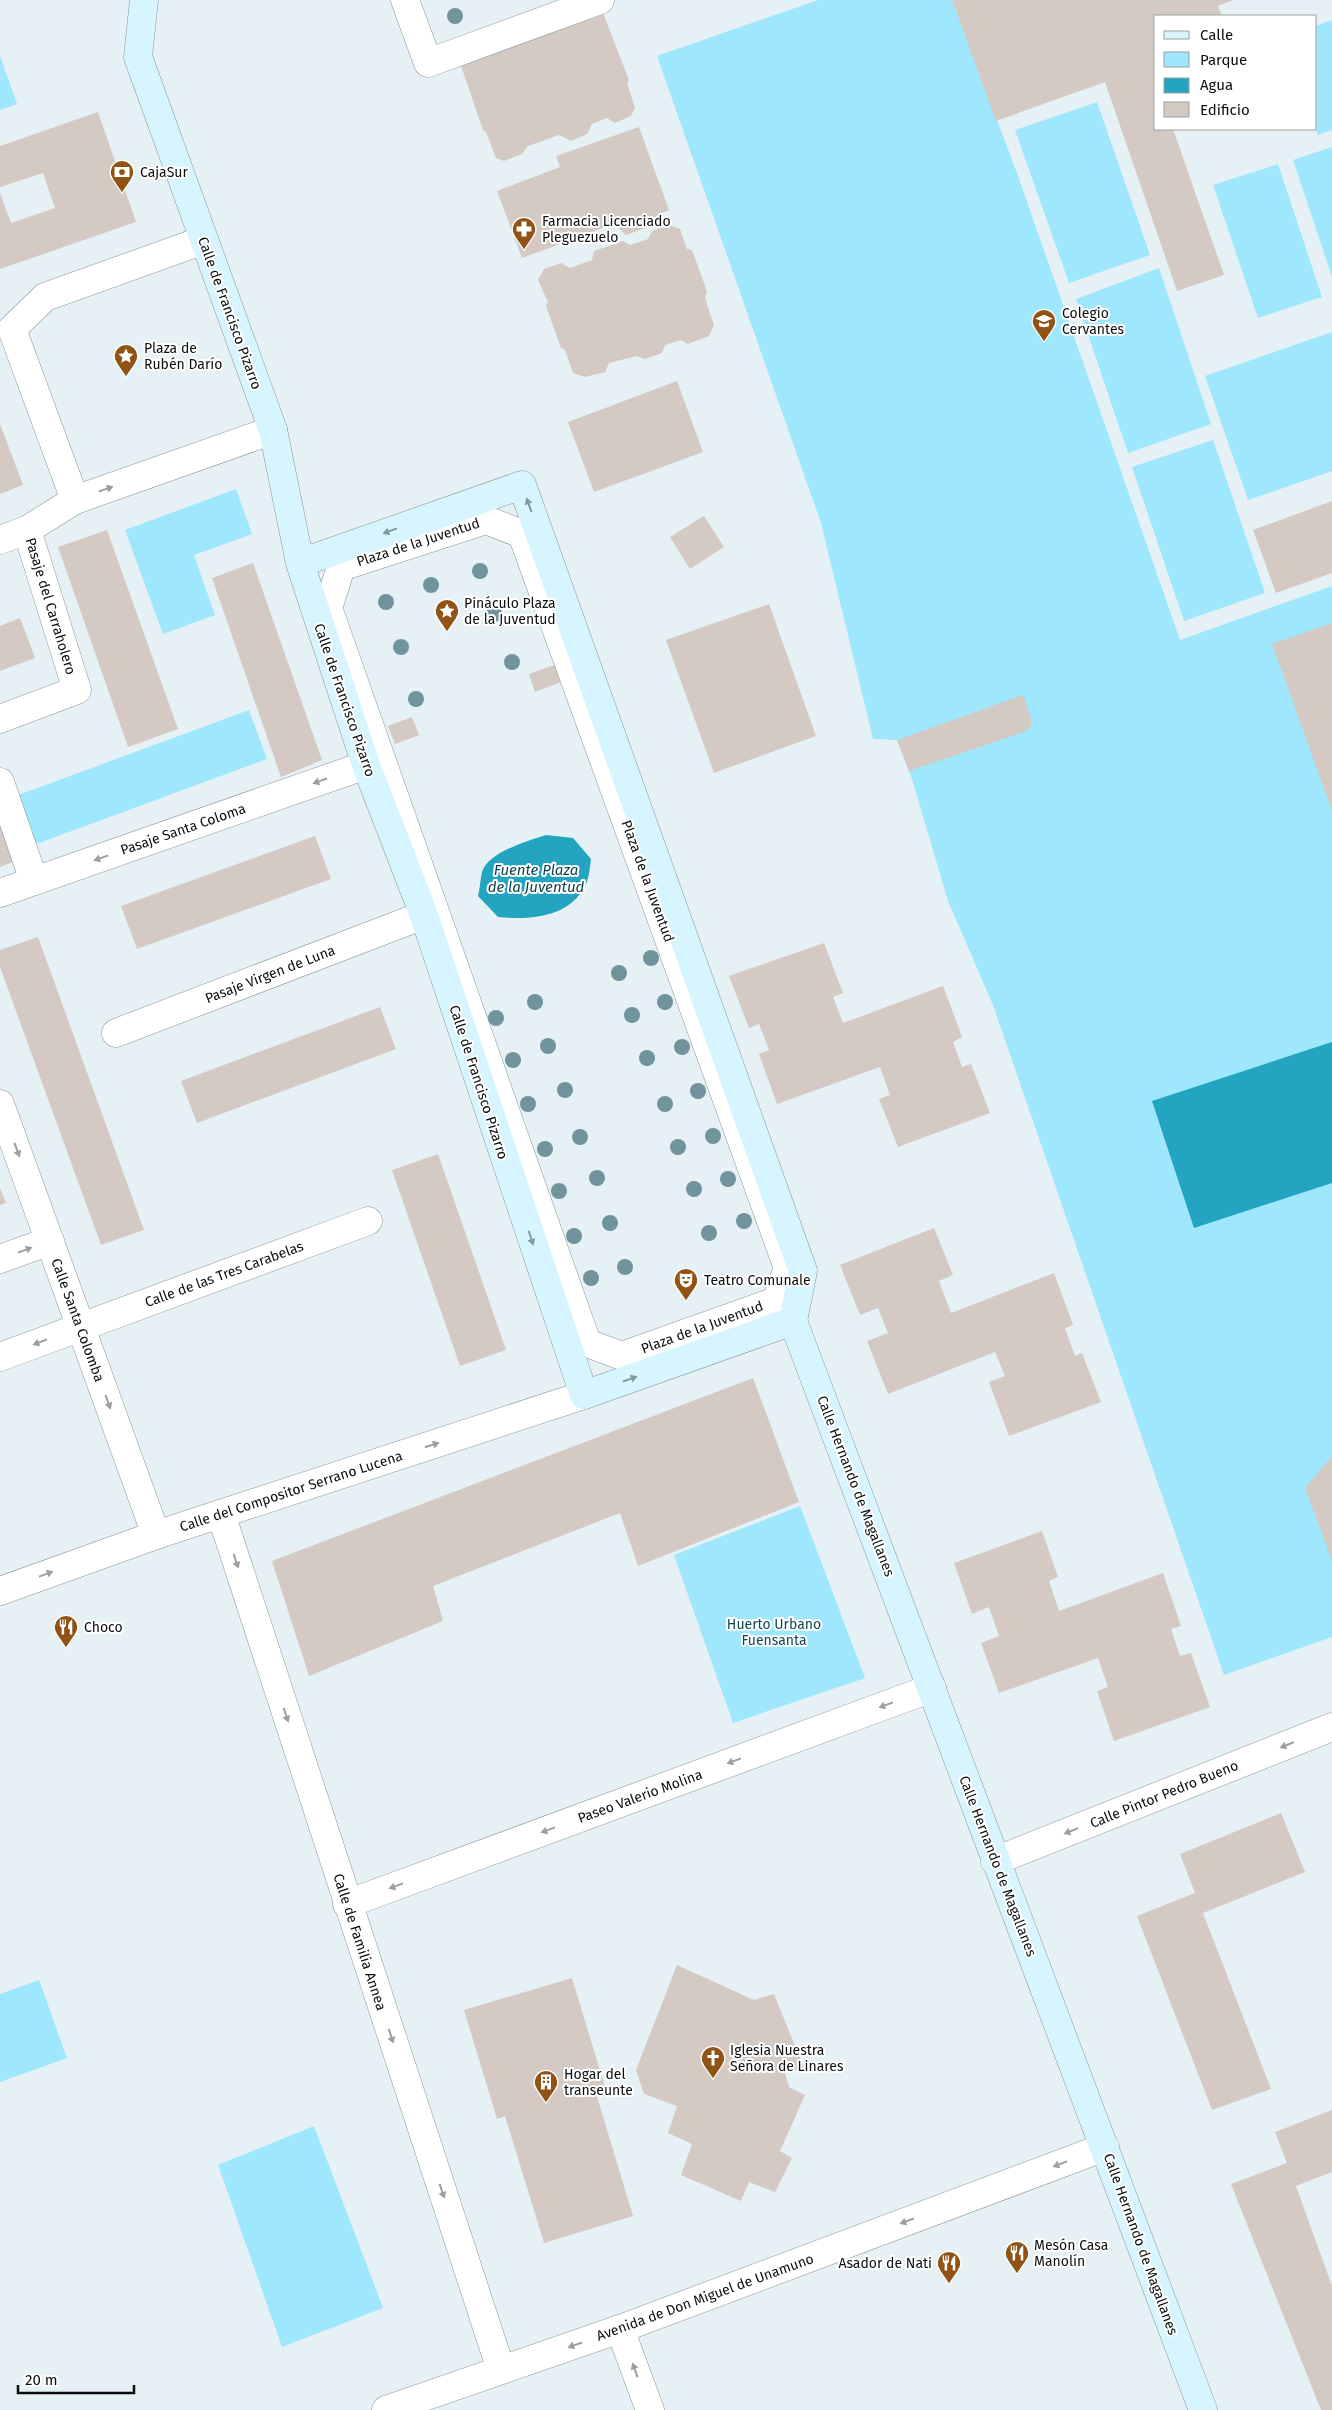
<svg xmlns="http://www.w3.org/2000/svg" width="1332" height="2410" font-family="'Fira Sans',sans-serif">
<style>
.green{fill:#9fe7fc}
.water{fill:#23a4c1}
.building{fill:#d4cac3}
.lines{fill:none;stroke-linecap:round;stroke-linejoin:round}
.street-casing{stroke:#8a9699;stroke-width:29}
.secondary-casing{stroke:#8a9699;stroke-width:29}
.street{stroke:#fff;stroke-width:28}
.secondary{stroke:#d6f5fe;stroke-width:28}
.tree{fill:#71939b}
.oneway{fill:#9d9f9f}
.oneway2{fill:#84999e}
.labels{text-anchor:middle;stroke-width:4;stroke-linejoin:round;paint-order:stroke}
.poi-label{font-size:14px;fill:#0a0e0f;stroke:#fff;text-anchor:start}
.street-label{font-size:14px;fill:#0a0e0f;stroke:#fff}
.park-label{font-size:14px;fill:#124652;stroke:#fff}
.water-label{font-size:15px;font-style:italic;fill:#0e424f;stroke:#fff}
</style>
<rect width="100%" height="100%" fill="#e5f1f5"/>
<g class="green">
<path d="M818 0H952L1018 176 1180 640 1332 586V1637L1224 1675 993 1005 948 901 912 779 897 740 873 739 821 523 657 56Z"/>
<path d="M1332 20V130L1318 135 1316 129V26Z"/>
<path d="M0 56 17 104 0 110Z"/>
<path d="M1097 102 1150 255 1069 283 1015 130Z"/>
<path d="M1332 147V277L1293 160Z"/>
<path d="M1278 164 1322 297 1258 318 1213 185Z"/>
<path d="M1159 268 1211 424 1128 453 1076 299Z"/>
<path d="M1332 332V471L1248 500 1205 376Z"/>
<path d="M1213 440 1265 593 1184 621 1132 467Z"/>
<path d="M236 489 252 534 194 555 215 615 163 634 125 530Z"/>
<path d="M249 710 267 759 31 846 13 797Z"/>
<path d="M800 1506 865 1678 733 1723 674 1555Z"/>
<path d="M39 1980 67 2058 0 2082V1994Z"/>
<path d="M314 2126 383 2308 282 2347 218 2165Z"/>
</g>
<g class="water">
<path d="M546 835 573 838 591 859C590 867 589 879 585 886 569 918 529 920 498 917L478 896C480 889 480 880 482 872 488 852 528 841 546 835Z"/>
<path d="M1332 1042V1183L1194 1228 1152 1101Z"/>
</g>
<g class="building">
<path d="M952 0H1234L1218 6 1222 16H1156V129H1173L1224 275 1177 291 1105 82 996 121Z"/>
<path d="M603 13 629 80 627 83 635 108 631 116 615 123 607 118 592 124 587 134 571 141 559 135 528 146 522 154 504 161 496 158 486 132 483 130 459 60Z"/>
<path d="M98 112 136 222 0 269V193L11 223 55 208 43 173 0 187V146Z"/>
<path d="M639 127 669 210 659 214 662 222 626 235 614 224 522 258 497 191 560 167 556 156Z"/>
<path d="M669 225 680 229 687 249 692 250 707 291 705 298 714 325 709 336 688 344 681 340 665 345 662 353 645 359 637 356 609 363 605 372 585 377 573 373 565 350 561 348 546 306 548 302 538 280 544 269 561 263 570 268 592 260 594 251 623 241 630 245 648 239 652 231Z"/>
<path d="M677 381 703 452 594 492 568 422Z"/>
<path d="M0 424 23 485 0 494Z"/>
<path d="M1332 501V573L1276 593 1253 530Z"/>
<path d="M704 516 724 547 690 569 670 537Z"/>
<path d="M107 530 178 729 128 747 58 547Z"/>
<path d="M253 563 322 760 281 777 212 578Z"/>
<path d="M769 604 816 736 714 773 666 640Z"/>
<path d="M20 618 35 658 0 671V626Z"/>
<path d="M1332 623V811L1272 644Z"/>
<path d="M554 665 561 682 535 692 529 674Z"/>
<path d="M1023 695 1031 719V726L1024 732 909 771 897 740Z"/>
<path d="M412 717 419 735 395 744 388 726Z"/>
<path d="M0 813 18 860 0 867Z"/>
<path d="M315 836 331 879 137 949 121 906Z"/>
<path d="M38 937 144 1230 101 1245 0 967V950Z"/>
<path d="M824 943 843 993 833 997 843 1023 943 986 962 1037 953 1042 962 1067 971 1064 990 1113 898 1147 879 1099 890 1095 880 1067 777 1104 759 1054 769 1050 759 1024 749 1028 729 976Z"/>
<path d="M380 1007 396 1049 197 1123 181 1081Z"/>
<path d="M438 1154 506 1350 460 1366 392 1170Z"/>
<path d="M0 1188 6 1203 0 1205Z"/>
<path d="M934 1228 953 1275 939 1281 951 1313 1054 1273 1073 1325 1065 1328 1075 1356 1082 1353 1101 1402 1009 1436 989 1382 1005 1376 995 1352 888 1394 867 1341 888 1333 878 1308 860 1315 840 1265Z"/>
<path d="M753 1378 799 1502 638 1566 620 1513 433 1586 443 1621 309 1676 272 1561Z"/>
<path d="M1332 1456V1560L1305 1488Z"/>
<path d="M1042 1531 1058 1577 1049 1581 1059 1611 1163 1573 1181 1626 1171 1629 1180 1656 1191 1653 1210 1707 1114 1741 1097 1691 1108 1687 1098 1658 999 1693 981 1643 999 1636 989 1607 972 1614 954 1563Z"/>
<path d="M1281 1813 1305 1872 1203 1913 1271 2089 1212 2110 1137 1916 1195 1893 1180 1854Z"/>
<path d="M677 1965 754 2000 774 1994 804 2068 785 2072 789 2087 805 2095 780 2151 792 2158 775 2192 749 2182 741 2201 681 2175 692 2144 668 2133 677 2106 644 2094 636 2070Z"/>
<path d="M572 1978 605 2087 595 2090 633 2216 544 2243 505 2116 497 2119 464 2010Z"/>
<path d="M1332 2110V2172L1296 2186 1332 2286V2410H1321L1231 2184 1287 2163 1275 2132Z"/>
</g>
<g class="lines">
<g class="street-casing">
<g id="street">
<path d="M405 0 428 63 600 0"/>
<path d="M75 500 12 329 45 297 204 240"/>
<path d="M486 520 522 534 788 1268 776 1301 622 1356 587 1343 328 608 341 567Z"/>
<path d="M0 540 27 530 75 500 273 430"/>
<path d="M0 719 77 690 27 530"/>
<path d="M0 782 34 881"/>
<path d="M0 893 366 765"/>
<path d="M116 1033 424 915"/>
<path d="M0 1104 156 1535"/>
<path d="M0 1259 50 1241"/>
<path d="M0 1357 368 1221"/>
<path d="M221 1514 501 2370"/>
<path d="M0 1591 156 1535 584 1395"/>
<path d="M995 1861 1332 1727"/>
<path d="M347 1904 932 1688"/>
<path d="M620 2329 650 2410"/>
<path d="M386 2410 620 2329 1105 2147"/>
</g>
</g>
<g class="secondary-casing">
<g id="secondary">
<path d="M144 0 138 57 273 430 300 563 366 765 424 915 584 1395 793 1321 803 1271 522 485 300 563"/>
<path d="M793 1321 1203 2410"/>
</g>
</g>
<use href="#street" class="street"/>
<use href="#secondary" class="secondary"/>
</g>
<g class="tree">
<circle cx="455" cy="16" r="8"/>
<circle cx="480" cy="571" r="8"/>
<circle cx="431" cy="585" r="8"/>
<circle cx="386" cy="602" r="8"/>
<circle cx="494" cy="614" r="8"/>
<circle cx="401" cy="647" r="8"/>
<circle cx="512" cy="662" r="8"/>
<circle cx="416" cy="699" r="8"/>
<circle cx="651" cy="958" r="8"/>
<circle cx="619" cy="973" r="8"/>
<circle cx="535" cy="1002" r="8"/>
<circle cx="665" cy="1002" r="8"/>
<circle cx="632" cy="1015" r="8"/>
<circle cx="496" cy="1018" r="8"/>
<circle cx="548" cy="1046" r="8"/>
<circle cx="682" cy="1047" r="8"/>
<circle cx="647" cy="1058" r="8"/>
<circle cx="513" cy="1060" r="8"/>
<circle cx="565" cy="1090" r="8"/>
<circle cx="698" cy="1091" r="8"/>
<circle cx="528" cy="1104" r="8"/>
<circle cx="665" cy="1104" r="8"/>
<circle cx="713" cy="1136" r="8"/>
<circle cx="580" cy="1137" r="8"/>
<circle cx="678" cy="1147" r="8"/>
<circle cx="545" cy="1149" r="8"/>
<circle cx="597" cy="1178" r="8"/>
<circle cx="728" cy="1179" r="8"/>
<circle cx="694" cy="1189" r="8"/>
<circle cx="559" cy="1191" r="8"/>
<circle cx="744" cy="1221" r="8"/>
<circle cx="610" cy="1223" r="8"/>
<circle cx="709" cy="1233" r="8"/>
<circle cx="574" cy="1236" r="8"/>
<circle cx="625" cy="1267" r="8"/>
<circle cx="591" cy="1278" r="8"/>
</g>
<defs><path id="oneway-solid" d="M-6-.8H1V-3.2L6.5 0L1 3.2V.8H-6Z" transform="scale(1.25)"/></defs>
<g class="oneway">
<use href="#oneway-solid" transform="translate(106 489) rotate(-19)"/>
<use href="#oneway-solid" transform="translate(320 781) rotate(161)"/>
<use href="#oneway-solid" transform="translate(101 858) rotate(161)"/>
<use href="#oneway-solid" transform="translate(17 1150) rotate(70)"/>
<use href="#oneway-solid" transform="translate(25 1250) rotate(-20)"/>
<use href="#oneway-solid" transform="translate(40 1342) rotate(159)"/>
<use href="#oneway-solid" transform="translate(108 1402) rotate(70)"/>
<use href="#oneway-solid" transform="translate(432 1445) rotate(-18)"/>
<use href="#oneway-solid" transform="translate(236 1561) rotate(72)"/>
<use href="#oneway-solid" transform="translate(46 1574) rotate(-20)"/>
<use href="#oneway-solid" transform="translate(886 1705) rotate(160)"/>
<use href="#oneway-solid" transform="translate(286 1715) rotate(72)"/>
<use href="#oneway-solid" transform="translate(1287 1745) rotate(158)"/>
<use href="#oneway-solid" transform="translate(734 1761) rotate(160)"/>
<use href="#oneway-solid" transform="translate(548 1830) rotate(160)"/>
<use href="#oneway-solid" transform="translate(1071 1831) rotate(158)"/>
<use href="#oneway-solid" transform="translate(396 1886) rotate(160)"/>
<use href="#oneway-solid" transform="translate(391 2036) rotate(72)"/>
<use href="#oneway-solid" transform="translate(1060 2164) rotate(159)"/>
<use href="#oneway-solid" transform="translate(442 2191) rotate(72)"/>
<use href="#oneway-solid" transform="translate(907 2221) rotate(159)"/>
<use href="#oneway-solid" transform="translate(575 2345) rotate(161)"/>
<use href="#oneway-solid" transform="translate(635 2370) rotate(-110)"/>
</g>
<g class="oneway2">
<use href="#oneway-solid" transform="translate(529 505) rotate(-110)"/>
<use href="#oneway-solid" transform="translate(390 531) rotate(160)"/>
<use href="#oneway-solid" transform="translate(531 1238) rotate(72)"/>
<use href="#oneway-solid" transform="translate(630 1379) rotate(-19)"/>
</g>
<defs>
<g id="bank-pin" transform="scale(1.25)"><path d="M0 17L-7.5 6A9.5 9.5 0 1 1 7.5 6Z" fill="#905315" stroke="#fff"/><path d="M-6-4H6V4H-6ZM0-2.3a2.3 2.3 0 1 0 0 4.6a2.3 2.3 0 1 0 0-4.6Z" fill="#fff"/></g>
<g id="pharmacy-pin" transform="scale(1.25)"><path d="M0 17L-7.5 6A9.5 9.5 0 1 1 7.5 6Z" fill="#905315" stroke="#fff"/><path d="M-2-6h4v4h4v4h-4v4h-4v-4h-4v-4h4Z" fill="#fff"/></g>
<g id="school-pin" transform="scale(1.25)"><path d="M0 17L-7.5 6A9.5 9.5 0 1 1 7.5 6Z" fill="#905315" stroke="#fff"/><path d="M0-5L7-2L0 1L-7-2ZM-4 1L0 2.5L4 1V4Q0 6-4 4Z" fill="#fff"/></g>
<g id="sight-pin" transform="scale(1.25)"><path d="M0 17L-7.5 6A9.5 9.5 0 1 1 7.5 6Z" fill="#905315" stroke="#fff"/><path d="M0-6L1.8-2.2L6-1.7L2.9 1.2L3.7 5.4L0 3.3L-3.7 5.4L-2.9 1.2L-6-1.7L-1.8-2.2Z" fill="#fff"/></g>
<g id="theatre-pin" transform="scale(1.25)"><path d="M0 17L-7.5 6A9.5 9.5 0 1 1 7.5 6Z" fill="#905315" stroke="#fff"/><path d="M-5-5.5Q0-4 5-5.5V0Q5 5 0 6Q-5 5-5 0ZM-3.3-2.5H-1v1.5H-3.3ZM1-2.5H3.3v1.5H1ZM-2.8 1Q0 5.5 2.8 1Z" fill="#fff"/></g>
<g id="restaurant-pin" transform="scale(1.25)"><path d="M0 17L-7.5 6A9.5 9.5 0 1 1 7.5 6Z" fill="#905315" stroke="#fff"/><path d="M-5-6h1v4h1v-4h1v4h1v-4h1v5L-1.5 .5V6h-2V.5L-5-1ZM5-6V6H3V1.5H1.5Q1.5-4 5-6Z" fill="#fff"/></g>
<g id="church-pin" transform="scale(1.25)"><path d="M0 17L-7.5 6A9.5 9.5 0 1 1 7.5 6Z" fill="#905315" stroke="#fff"/><path d="M-1.2-6h2.4v3.5h3.3v2.4h-3.3V6h-2.4V-.1h-3.3v-2.4h3.3Z" fill="#fff"/></g>
<g id="building-pin" transform="scale(1.25)"><path d="M0 17L-7.5 6A9.5 9.5 0 1 1 7.5 6Z" fill="#905315" stroke="#fff"/><path d="M-4-6H4V6H1V3H-1V6H-4ZM-2.5-4.3h1.7v1.8h-1.7ZM.8-4.3h1.7v1.8H.8ZM-2.5-1h1.7V.8h-1.7ZM.8-1h1.7V.8H.8Z" fill="#fff"/></g>
</defs>
<g fill-rule="evenodd">
<use href="#bank-pin" x="122" y="172"/>
<use href="#pharmacy-pin" x="524" y="229"/>
<use href="#school-pin" x="1044" y="321"/>
<use href="#sight-pin" x="126" y="356"/>
<use href="#sight-pin" x="447" y="611"/>
<use href="#theatre-pin" x="686" y="1280"/>
<use href="#restaurant-pin" x="66" y="1627"/>
<use href="#church-pin" x="713" y="2058"/>
<use href="#building-pin" x="546" y="2082"/>
<use href="#restaurant-pin" x="1017" y="2253"/>
<use href="#restaurant-pin" x="949" y="2263"/>
</g>
<g class="labels">
<g class="poi-label">
<text x="140" y="177">CajaSur</text>
<text x="542" y="226">Farmacia Licenciado<tspan x="542" dy="16">Pleguezuelo</tspan></text>
<text x="1062" y="318">Colegio<tspan x="1062" dy="16">Cervantes</tspan></text>
<text x="144" y="353">Plaza de<tspan x="144" dy="16">Rubén Darío</tspan></text>
<text x="464" y="608">Pináculo Plaza<tspan x="464" dy="16">de la Juventud</tspan></text>
<text x="704" y="1285">Teatro Comunale</text>
<text x="84" y="1632">Choco</text>
<text x="730" y="2055">Iglesia Nuestra<tspan x="730" dy="16">Señora de Linares</tspan></text>
<text x="564" y="2079">Hogar del<tspan x="564" dy="16">transeunte</tspan></text>
<text x="1034" y="2250">Mesón Casa<tspan x="1034" dy="16">Manolín</tspan></text>
<text x="932" y="2268" text-anchor="end">Asador de Nati</text>
</g>
<g class="street-label">
<text transform="translate(230 313) rotate(70)" y="5">Calle de Francisco Pizarro</text>
<text transform="translate(418 542) rotate(-18)" y="5">Plaza de la Juventud</text>
<text transform="translate(51 606) rotate(73)" y="5">Pasaje del Carraholero</text>
<text transform="translate(345 700) rotate(71)" y="5">Calle de Francisco Pizarro</text>
<text transform="translate(183 829) rotate(-19)" y="5">Pasaje Santa Coloma</text>
<text transform="translate(648 881) rotate(70)" y="5">Plaza de la Juventud</text>
<text transform="translate(270 974) rotate(-21)" y="5">Pasaje Virgen de Luna</text>
<text transform="translate(479 1082) rotate(72)" y="5">Calle de Francisco Pizarro</text>
<text transform="translate(224 1274) rotate(-20)" y="5">Calle de las Tres Carabelas</text>
<text transform="translate(78 1320) rotate(70)" y="5">Calle Santa Colomba</text>
<text transform="translate(702 1327) rotate(-20)" y="5">Plaza de la Juventud</text>
<text transform="translate(856 1486) rotate(69)" y="5">Calle Hernando de Magallanes</text>
<text transform="translate(291 1491) rotate(-18)" y="5">Calle del Compositor Serrano Lucena</text>
<text transform="translate(1164 1794) rotate(-22)" y="5">Calle Pintor Pedro Bueno</text>
<text transform="translate(640 1796) rotate(-20)" y="5">Paseo Valerio Molina</text>
<text transform="translate(998 1866) rotate(69)" y="5">Calle Hernando de Magallanes</text>
<text transform="translate(360 1942) rotate(72)" y="5">Calle de Familia Annea</text>
<text transform="translate(1141 2244) rotate(70)" y="5">Calle Hernando de Magallanes</text>
<text transform="translate(705 2297) rotate(-20)" y="5">Avenida de Don Miguel de Unamuno</text>
</g>
<g class="park-label">
<text x="774" y="1629">Huerto Urbano<tspan x="774" dy="16">Fuensanta</tspan></text>
</g>
<g class="water-label">
<text x="536" y="875">Fuente Plaza<tspan x="536" dy="17">de la Juventud</tspan></text>
</g>
</g>
<rect x="1154" y="15" width="162" height="115" fill="#ffffff" stroke="#9d9f9f"/>
<rect x="1164" y="31" width="25" height="8" fill="#d6f5fe" stroke="#9d9f9f"/>
<text x="1200" y="40" font-size="15" fill="#0a0e0f">Calle</text>
<rect x="1164" y="52" width="25" height="15" fill="#9fe7fc" stroke="#9d9f9f"/>
<text x="1200" y="65" font-size="15" fill="#0a0e0f">Parque</text>
<rect x="1164" y="78" width="25" height="15" fill="#23a4c1" stroke="#9d9f9f"/>
<text x="1200" y="90" font-size="15" fill="#0a0e0f">Agua</text>
<rect x="1164" y="102" width="25" height="15" fill="#d4cac3" stroke="#9d9f9f"/>
<text x="1200" y="115" font-size="15" fill="#0a0e0f">Edificio</text>
<path d="M18 2385v8h116v-8" fill="none" stroke="#0a0e0f" stroke-width="2.5"/>
<text x="25" y="2385" font-size="15" fill="#0a0e0f" stroke="#ffffff" stroke-width="4" paint-order="stroke">20 m</text>
</svg>
